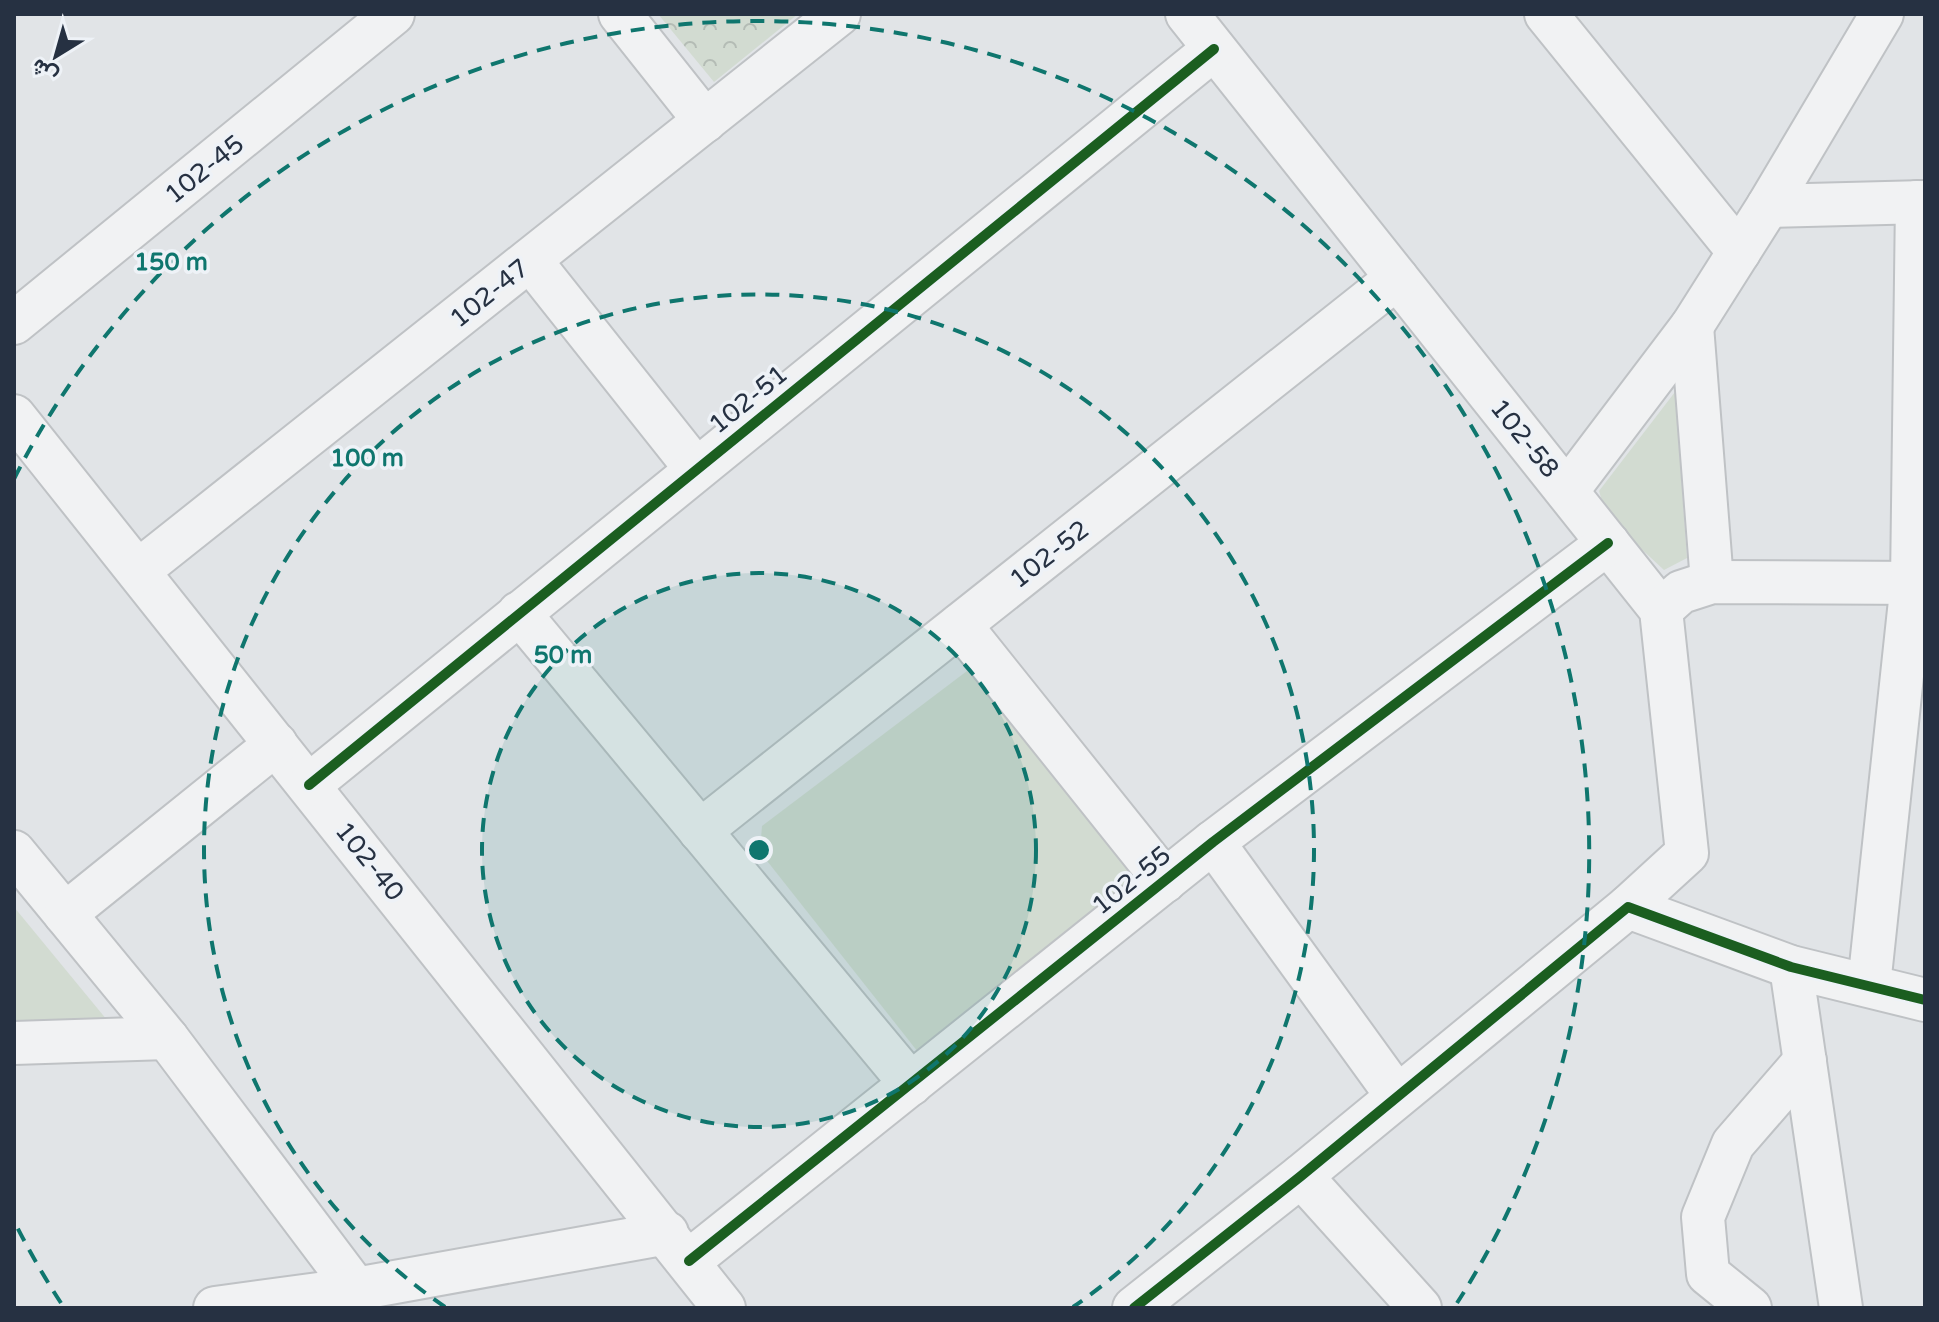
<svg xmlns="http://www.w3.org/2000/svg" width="1939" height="1322" font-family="'Varela Round',Vazirmatn,sans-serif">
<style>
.park{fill:url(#park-crowns)}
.garden{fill:#d2dbd1}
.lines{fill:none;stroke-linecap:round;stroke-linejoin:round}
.street-casing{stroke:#bfc2c5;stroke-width:46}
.street{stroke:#f1f2f3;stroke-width:42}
.cycleway-casing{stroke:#eef2f7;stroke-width:15}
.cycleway{stroke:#1b5e20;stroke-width:10}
.ring{fill:none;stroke:#0f766e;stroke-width:4;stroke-dasharray:14 10}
.labels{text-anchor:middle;stroke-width:7;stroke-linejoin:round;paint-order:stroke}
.street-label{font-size:26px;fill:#263142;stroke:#eef2f7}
.centre{fill:#0f766e;stroke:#eef2f7;stroke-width:4}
.ring-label{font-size:24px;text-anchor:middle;font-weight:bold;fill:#0f766e;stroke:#eef2f7;stroke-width:7;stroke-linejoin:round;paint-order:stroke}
</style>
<defs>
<pattern id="park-crowns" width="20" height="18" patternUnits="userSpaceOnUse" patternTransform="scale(2)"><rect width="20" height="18" fill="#d2dbd1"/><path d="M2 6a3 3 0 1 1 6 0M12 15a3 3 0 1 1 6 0" fill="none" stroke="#b4bcb5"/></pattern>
</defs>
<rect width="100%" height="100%" fill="#e1e4e7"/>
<path class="park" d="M658 14H798L714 82Z"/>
<g class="garden">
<path d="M1675 392 1687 558 1664 570 1607 517 1599 491Z"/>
<path d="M967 671 1137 877 918 1052 760 852 762 826Z"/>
<path d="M14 907 107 1020 14 1021Z"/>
</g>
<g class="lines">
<g class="street-casing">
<g id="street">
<path d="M620 14 705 121"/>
<path d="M1187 14 1661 610 1687 853 1628 907"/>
<path d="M1546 14 1739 252"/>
<path d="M1768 206 1925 202"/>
<path d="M530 260 696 469"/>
<path d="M14 323 393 14"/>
<path d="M1692 326 1712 582"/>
<path d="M14 416 724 1308"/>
<path d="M1567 491 1692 326 1768 206 1882 14"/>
<path d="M138 571 839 14"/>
<path d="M1661 610 1681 592 1712 582 1925 583"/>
<path d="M519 613 911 1084"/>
<path d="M960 625 1165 881"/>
<path d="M309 785 1214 49"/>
<path d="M700 831 1397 278"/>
<path d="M1213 842 1397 1096"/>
<path d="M14 852 167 1038 356 1289"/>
<path d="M65 914 276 744"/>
<path d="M1791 967 1841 1308"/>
<path d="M1869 985 1912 582 1917 202"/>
<path d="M14 1043 167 1038"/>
<path d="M1301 1176 1420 1308"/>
<path d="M689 1261 1213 842 1608 543"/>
<path d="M215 1308 356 1289 667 1233"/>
<path d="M1134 1308 1301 1176 1628 907 1791 967 1925 1000"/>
<path d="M1750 1308 1708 1274 1703 1217 1733 1144 1805 1061"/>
</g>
</g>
<use href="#street" class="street"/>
<g class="cycleway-casing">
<g id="cycleway">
<path d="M309 785 1214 49"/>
<path d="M689 1261 1213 842 1608 543"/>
<path d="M1134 1308 1301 1176 1628 907 1791 967 1925 1000"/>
</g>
</g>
<use href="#cycleway" class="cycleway"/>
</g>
<circle cx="759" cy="850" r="277" fill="#0f766e" fill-opacity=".12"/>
<g class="ring">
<circle cx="759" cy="850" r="277"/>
<path d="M445 1307A555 555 0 1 1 1073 1307"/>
<path d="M61 1303A832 832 0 0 1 14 1221M14 479A832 832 0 1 1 1457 1303"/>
</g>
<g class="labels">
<g class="street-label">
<text transform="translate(204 169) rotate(-39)" y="9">102-45</text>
<text transform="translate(489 293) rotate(-39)" y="9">102-47</text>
<text transform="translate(748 399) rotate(-39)" y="9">102-51</text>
<text transform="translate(1525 438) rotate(51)" y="9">102-58</text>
<text transform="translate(1049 554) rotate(-38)" y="9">102-52</text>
<text transform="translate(370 861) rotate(51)" y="9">102-40</text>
<text transform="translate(1131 880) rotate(-39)" y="9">102-55</text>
</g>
</g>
<circle cx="759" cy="850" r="12" class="centre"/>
<g class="ring-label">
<text x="171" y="270">150 m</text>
<text x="367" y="466">100 m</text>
<text x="563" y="663">50 m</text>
</g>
<rect width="1939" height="1322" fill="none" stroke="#263142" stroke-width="32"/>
<g transform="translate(56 56) rotate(217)" stroke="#eef2f7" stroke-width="6" paint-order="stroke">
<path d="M0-6L14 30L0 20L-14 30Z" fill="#263142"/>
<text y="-12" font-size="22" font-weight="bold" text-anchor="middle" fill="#263142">ش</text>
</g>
</svg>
